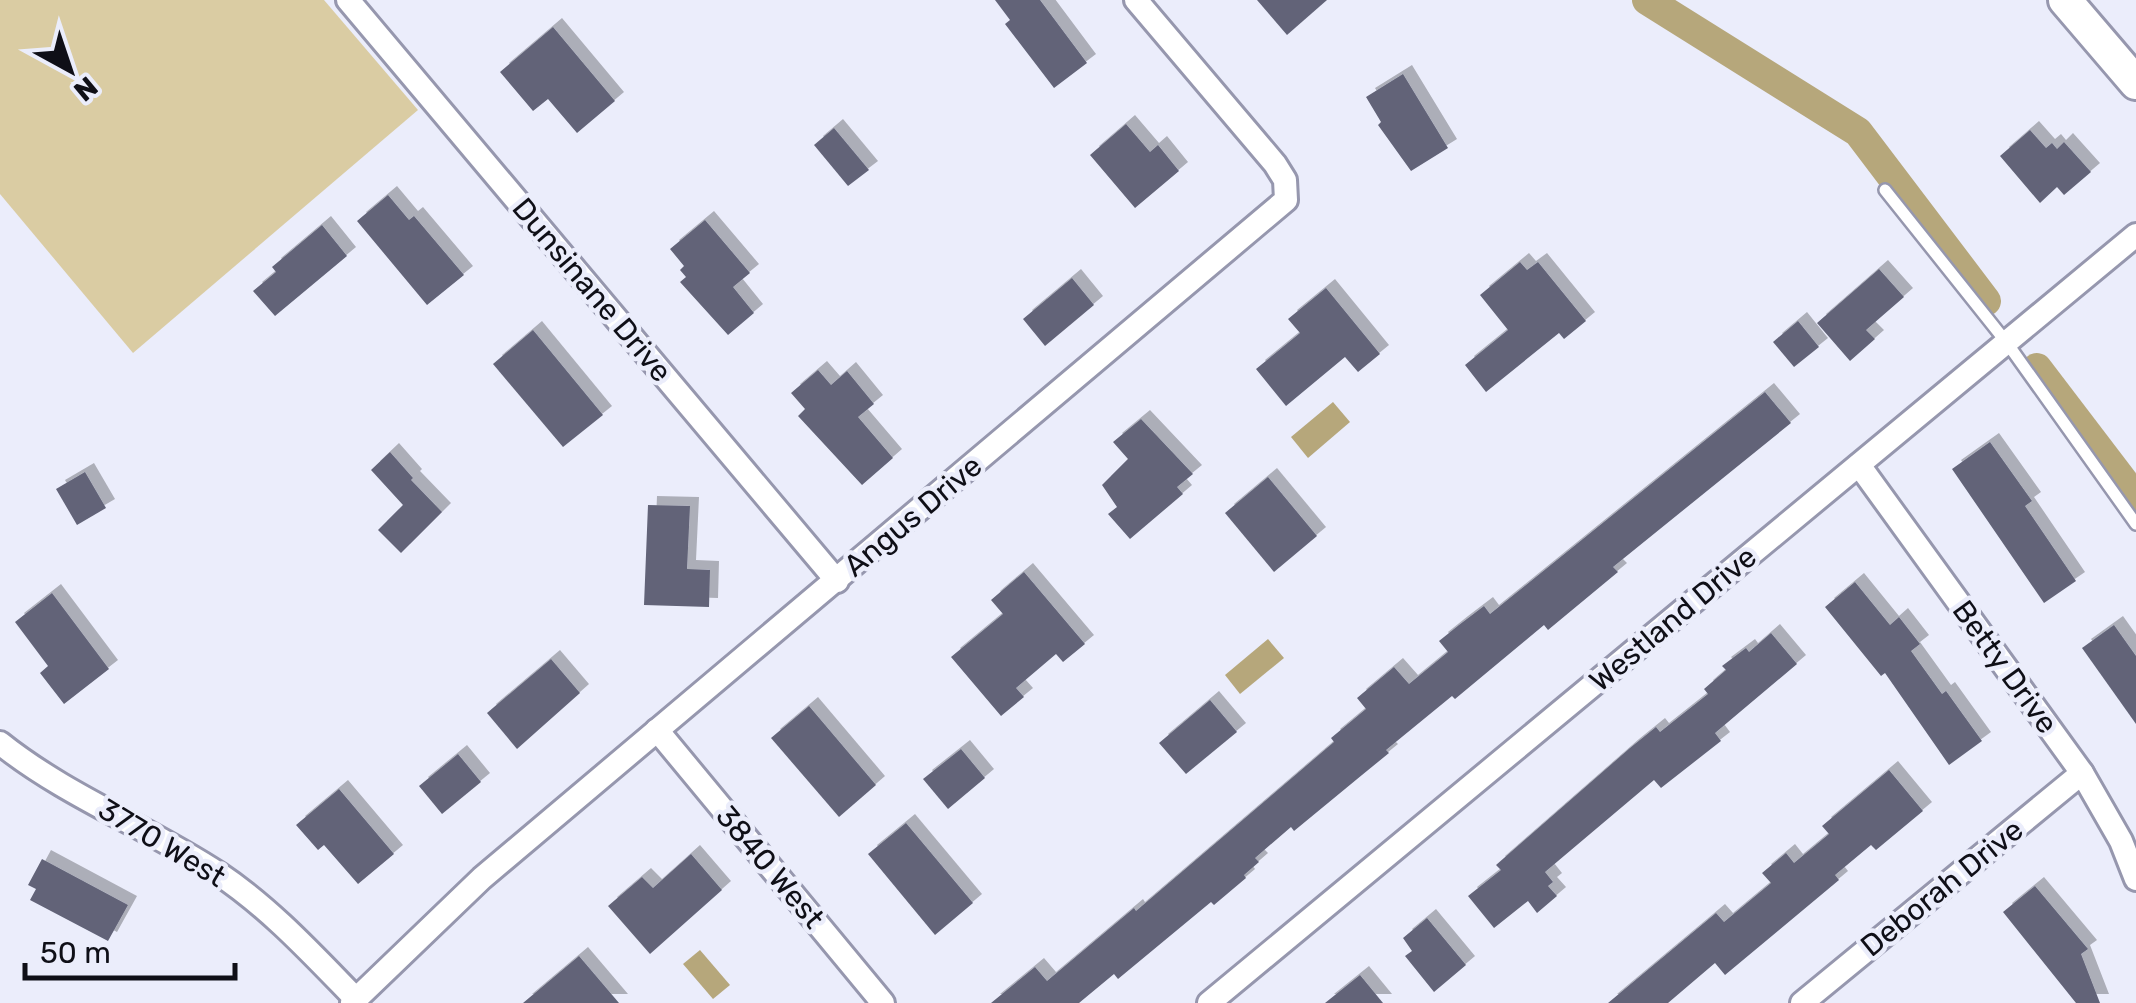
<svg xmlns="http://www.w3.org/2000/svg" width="2136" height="1003" font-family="Rubik,sans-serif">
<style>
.green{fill:#dacca3}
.water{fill:#b6a77b}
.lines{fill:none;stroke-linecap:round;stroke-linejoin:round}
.canal{stroke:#b6a77b;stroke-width:30}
.building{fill:#626478;filter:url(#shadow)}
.service-casing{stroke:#9697ae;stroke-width:16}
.minor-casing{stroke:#9697ae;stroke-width:28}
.secondary-casing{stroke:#9697ae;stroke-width:38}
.service{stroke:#fff;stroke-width:11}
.minor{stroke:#fff;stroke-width:22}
.secondary{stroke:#fff;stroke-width:32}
.labels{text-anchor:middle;stroke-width:9;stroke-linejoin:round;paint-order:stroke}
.street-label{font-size:30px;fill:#0f0f17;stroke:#ebedfb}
</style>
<defs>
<filter id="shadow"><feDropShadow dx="9" dy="-9" stdDeviation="0" flood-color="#0004"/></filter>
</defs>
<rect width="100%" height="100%" fill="#ebedfb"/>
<path class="green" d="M0 0H324L418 110 133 353 0 194Z"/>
<g class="water">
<path d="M1333 402 1350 422 1308 458 1291 437Z"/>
<path d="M1268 639 1284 658 1240 694 1225 675Z"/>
<path d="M700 950 730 985 713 999 683 964Z"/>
</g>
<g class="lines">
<g class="canal">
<path d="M1647 0 1858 132 1986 301"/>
<path d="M2037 368 2136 498"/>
</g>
</g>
<g class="building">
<path d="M995 0H1040L1087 63 1054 88 1005 24 1010 20Z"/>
<path d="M1257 0H1327L1287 35Z"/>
<path d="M553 27 615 101 577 133 548 99 533 111 500 72Z"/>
<path d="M1403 74 1448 148 1411 171 1378 125 1381 122 1366 97Z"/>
<path d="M1126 124 1150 152 1158 145 1179 171 1135 208 1090 155Z"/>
<path d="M834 128 869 170 848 186 814 145Z"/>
<path d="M2030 130 2046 148 2052 143 2057 149 2064 142 2091 172 2064 195 2057 187 2040 203 2000 156Z"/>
<path d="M388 195 409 220 414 216 464 275 427 305 357 221Z"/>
<path d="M705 220 750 273 733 287 754 313 728 335 680 282 686 277 680 270 684 266 670 249Z"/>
<path d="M322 225 347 256 275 316 253 291 276 272 272 267Z"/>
<path d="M1520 262 1527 270 1538 262 1586 321 1564 339 1559 333 1486 392 1465 365 1508 330 1480 295Z"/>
<path d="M1879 269 1904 297 1866 330 1875 339 1850 361 1817 323Z"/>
<path d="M1072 278 1094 305 1045 346 1023 319Z"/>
<path d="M1326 288 1380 354 1358 372 1345 357 1286 406 1256 369 1300 333 1288 319Z"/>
<path d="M1798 321 1819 347 1794 367 1773 342Z"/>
<path d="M533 330 603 415 563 447 493 364Z"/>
<path d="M818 370 831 385 847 371 874 404 858 417 893 458 862 485 798 416 805 409 791 393Z"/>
<path d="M1765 392 1791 423 1613 567 1618 572 1548 630 1544 625 1455 699 1452 696 1386 750 1389 753 1362 775 1294 831 1291 827 1255 858 1259 862 1244 875 1246 878 1214 905 1211 902 1118 979 1114 974 1079 1003H991L1035 967 1047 981 1134 908 1136 911 1334 742 1331 738 1366 709 1357 698 1394 667 1409 684 1448 652 1439 641 1459 625 1484 606 1490 614Z"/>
<path d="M1141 419 1193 474 1177 487 1183 494 1130 539 1108 514 1117 507 1102 485 1128 459 1113 442Z"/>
<path d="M1990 442 2032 501 2025 506 2076 581 2044 603 1952 469Z"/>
<path d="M390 452 413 478 411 480 442 512 401 553 378 530 403 505 371 470Z"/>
<path d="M85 472 106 508 77 525 56 489Z"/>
<path d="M1268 477 1317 536 1274 572 1225 513Z"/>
<path d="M648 505 690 506 687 569 710 570 709 607 644 605Z"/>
<path d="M1024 572 1085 644 1063 662 1056 654 1016 688 1024 697 1001 716 951 657 1003 614 991 600Z"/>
<path d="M1855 582 1890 625 1899 617 1920 644 1911 651 1942 694 1946 691 1982 741 1949 765 1885 673 1881 676 1825 607Z"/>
<path d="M52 593 109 669 64 704 40 673 48 666 15 622Z"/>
<path d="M2114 625 2136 656V724L2082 648Z"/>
<path d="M1771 633 1797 664 1715 733 1721 741 1661 788 1654 780 1545 872 1553 882 1548 886 1557 896 1537 913 1528 901 1494 928 1468 896 1501 870 1496 865 1630 748 1656 727 1660 732 1708 694 1704 689 1726 670 1722 666 1746 648 1749 652Z"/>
<path d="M551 659 580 693 517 749 487 713Z"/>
<path d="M1210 700 1237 732 1186 774 1159 743Z"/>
<path d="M809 706 876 785 839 817 771 738Z"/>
<path d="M961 749 985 778 948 809 923 779Z"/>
<path d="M458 754 481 782 442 814 419 786Z"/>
<path d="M1889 770 1923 811 1876 850 1871 845 1835 875 1839 880 1725 975 1715 963 1668 1003H1608L1716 913 1724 922 1771 883 1762 873 1786 853 1794 863 1829 834 1822 826Z"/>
<path d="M339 789 394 854 358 884 324 845 318 850 296 825Z"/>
<path d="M906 823 973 903 935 935 868 854Z"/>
<path d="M691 854 722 890 650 954 608 906 642 877 653 888Z"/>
<path d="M42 859 128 905 108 941 30 900 36 889 28 885Z"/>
<path d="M2035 886 2088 949 2081 954 2100 1003H2076L2003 912Z"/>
<path d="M1427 918 1466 965 1434 992 1405 956 1412 951 1403 938Z"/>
<path d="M579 956 619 1003H523Z"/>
<path d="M1360 975 1383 1003H1325Z"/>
</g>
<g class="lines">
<g class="service-casing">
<path id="service" d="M1885 190 2007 343 2136 524"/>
</g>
<g class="minor-casing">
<g id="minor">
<path d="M348 0 837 581"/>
<path d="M1859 465 2082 773 2121 841 2136 879"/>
<path d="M657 730 883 1003"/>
<path d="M0 743C66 796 148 827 219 874 270 908 313 955 356 999"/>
<path d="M352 1003 482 878 1286 200 1285 180 1275 164 1136 0"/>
<path d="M1209 1003 2136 235"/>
<path d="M1802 1003 2082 773"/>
</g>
</g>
<g class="secondary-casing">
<path id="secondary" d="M2065 0 2136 83"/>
</g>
<use href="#service" class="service"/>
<use href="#minor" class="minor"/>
<use href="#secondary" class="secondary"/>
</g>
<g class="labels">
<g class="street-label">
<text transform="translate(592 290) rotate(50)" y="10">Dunsinane Drive</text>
<text transform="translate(913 516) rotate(-40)" y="10">Angus Drive</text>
<text transform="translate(1673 619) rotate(-40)" y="10">Westland Drive</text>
<text transform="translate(2005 667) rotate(54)" y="10">Betty Drive</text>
<text transform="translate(162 843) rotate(31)" y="10">3770 West</text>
<text transform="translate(770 867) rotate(50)" y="10">3840 West</text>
<text transform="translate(1942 888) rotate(-39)" y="10">Deborah Drive</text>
</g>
</g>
<g transform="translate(70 70) rotate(140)" stroke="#ebedfb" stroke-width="8" paint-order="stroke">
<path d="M0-8L18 38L0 25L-18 38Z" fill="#0f0f17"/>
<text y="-15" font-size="28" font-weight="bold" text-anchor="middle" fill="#0f0f17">N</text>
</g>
<path d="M25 963v15h210v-15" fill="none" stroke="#0f0f17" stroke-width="5"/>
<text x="40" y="963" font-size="30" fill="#0f0f17" stroke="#ebedfb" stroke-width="8" paint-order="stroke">50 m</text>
</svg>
